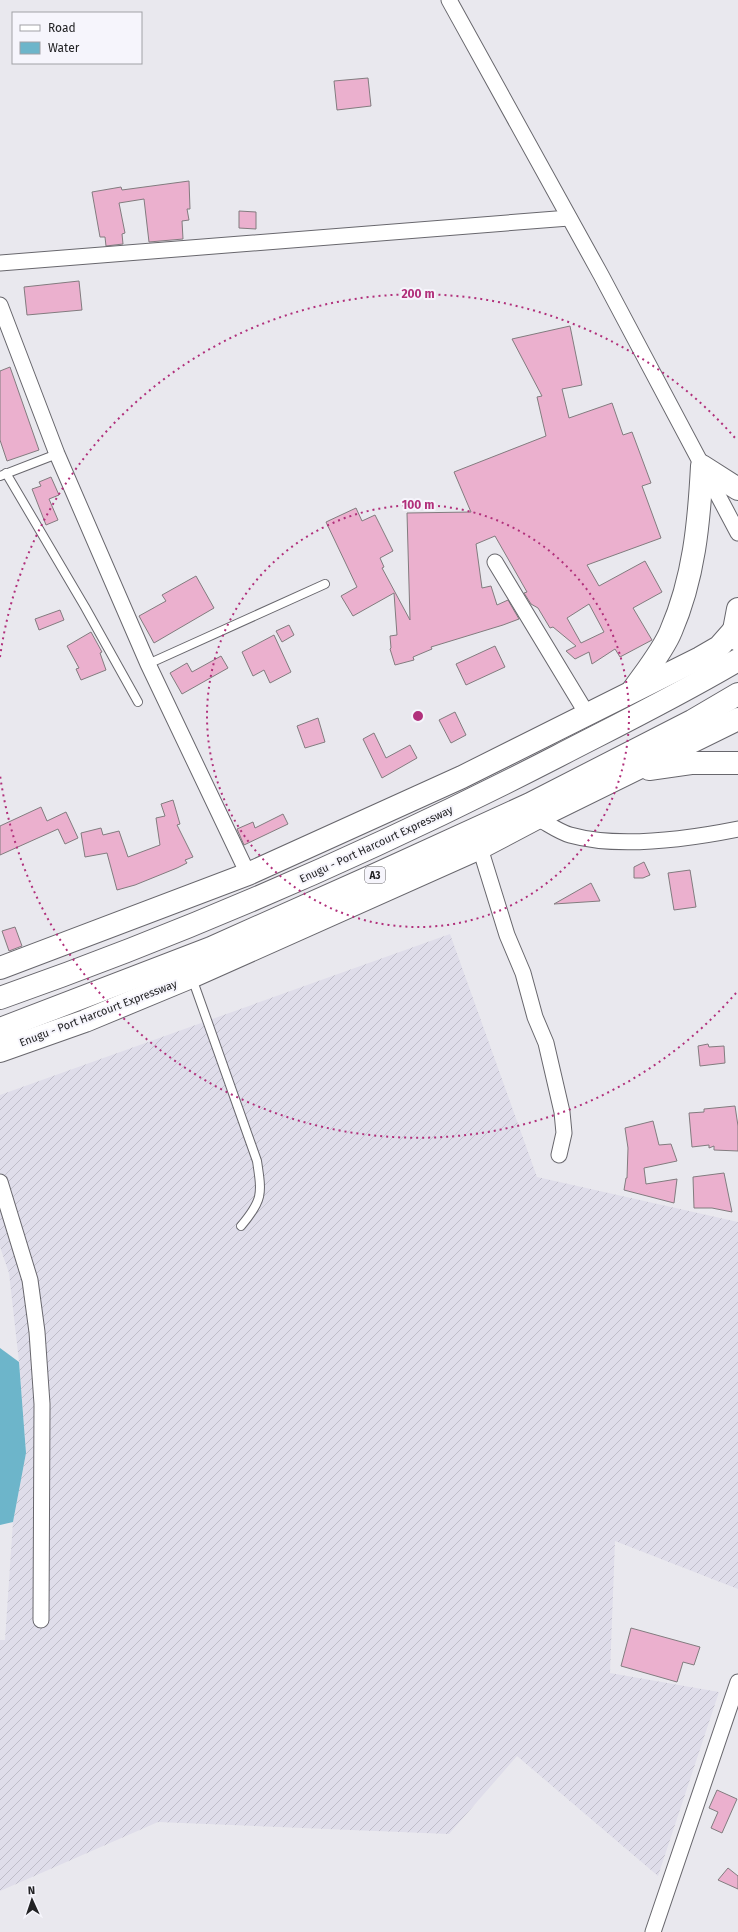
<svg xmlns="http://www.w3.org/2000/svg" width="738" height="1932" font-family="'Fira Sans',sans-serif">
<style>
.industrial{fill:url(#industrial-furrows)}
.water{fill:#6db5ca}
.building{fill:#ebb0ce;stroke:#827c7f;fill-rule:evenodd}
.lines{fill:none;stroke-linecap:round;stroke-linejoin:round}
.lane-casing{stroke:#68676d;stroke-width:10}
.street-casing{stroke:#68676d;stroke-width:17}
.primary-casing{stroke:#68676d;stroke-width:24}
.highway-casing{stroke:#68676d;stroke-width:24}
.lane{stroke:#fff;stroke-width:8}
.street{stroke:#fff;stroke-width:15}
.primary{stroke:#fff;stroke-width:22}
.highway{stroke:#fff;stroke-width:22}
.ring{fill:none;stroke:#b1307b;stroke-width:2;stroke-dasharray:2 4}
.labels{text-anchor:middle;stroke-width:4;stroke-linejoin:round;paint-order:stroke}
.shield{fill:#f6f5fc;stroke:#626165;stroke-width:1}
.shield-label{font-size:10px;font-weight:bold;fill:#222224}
.street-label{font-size:11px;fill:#222224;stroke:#f6f5fc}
.centre{fill:#b1307b;stroke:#f6f5fc;stroke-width:2}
.ring-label{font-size:12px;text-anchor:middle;font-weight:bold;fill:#b1307b;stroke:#f6f5fc;stroke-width:4;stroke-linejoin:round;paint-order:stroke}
</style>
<defs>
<pattern id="industrial-furrows" width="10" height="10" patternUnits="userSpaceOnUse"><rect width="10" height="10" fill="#dfddea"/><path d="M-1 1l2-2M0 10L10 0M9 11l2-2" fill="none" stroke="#bfbdc9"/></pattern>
</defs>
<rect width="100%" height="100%" fill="#e9e8ee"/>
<path class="industrial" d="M450 934 537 1177 738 1222V1589L615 1541 610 1673 719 1692 658 1876 517 1756 449 1834 158 1822 0 1891V1640H5L13 1522 26 1453 19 1362 9 1273 0 1247V1095Z"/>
<path class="water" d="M0 1348 19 1362 26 1453 13 1522 0 1525Z"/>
<g class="building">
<path d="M368 78 371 106 337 110 334 81Z"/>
<path d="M189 181 190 209H187L189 220 182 221 183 239 149 242 144 199 119 203 125 233 122 234 123 244 106 246 105 237H100L92 192 121 187 122 190Z"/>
<path d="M239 211 256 212V229L239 228Z"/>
<path d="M79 281 82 310 27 315 24 287Z"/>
<path d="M570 326 582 385 562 389 569 418 612 403 623 435 632 432 651 483 642 486 661 538 587 565 599 586 645 561 662 592 633 608 652 640 620 657 615 649 592 664 589 652 575 659 566 651 576 646 553 627 550 628 538 608 531 604 524 593 527 592 495 536 476 544 482 588 491 586 497 605 508 600 519 619 503 625 431 647 432 649 413 657 414 660 395 665 390 649 391 648 390 636 397 635 394 593 353 616 341 596 357 587 326 522 356 508 362 521 375 515 393 551 380 558 384 567 382 568 410 620 407 513 471 512 454 472 546 436 537 397 542 396 512 339ZM589 604 604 632 581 643 567 618Z"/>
<path d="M10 367 39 450 7 461 0 440V371Z"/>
<path d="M51 477 59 495 49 499 58 520 46 525 32 489 41 486 39 482Z"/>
<path d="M196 576 214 608 154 643 139 616 166 601 162 595Z"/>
<path d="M60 610 64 620 39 630 35 619Z"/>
<path d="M289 625 294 635 282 642 276 631Z"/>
<path d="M91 632 102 652 100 653 106 670 81 680 76 669 79 668 67 646Z"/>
<path d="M274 635 291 672 270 683 264 670 253 676 242 652Z"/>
<path d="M495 646 505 667 466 685 456 664Z"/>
<path d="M221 656 228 668 182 694 170 673 187 663 192 672Z"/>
<path d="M455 712 466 735 451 743 439 720Z"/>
<path d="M318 718 325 742 305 748 297 726Z"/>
<path d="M374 733 386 758 410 745 417 758 382 778 363 739Z"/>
<path d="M173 800 180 824 177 825 193 857 185 860 187 863 177 868 135 885 117 890 107 853 85 857 81 833 101 828 103 835 119 831 128 857 160 845 156 818 165 816 161 804Z"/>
<path d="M41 807 47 821 66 812 78 838 65 844 58 829 0 855V826Z"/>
<path d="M283 814 288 824 244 845 237 829 253 822 255 828Z"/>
<path d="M644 862 650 875 643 878H634V867Z"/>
<path d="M690 870 696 907 674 910 668 873Z"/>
<path d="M591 883 600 901 554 904Z"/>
<path d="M15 927 22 946 9 951 2 931Z"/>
<path d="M708 1044 709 1047 724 1046 725 1063 700 1066 698 1046Z"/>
<path d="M735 1106 738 1126V1151L714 1150V1146L709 1148V1145L692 1147 689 1113 704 1112V1109Z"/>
<path d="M653 1121 659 1145 671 1144 677 1161 644 1168 646 1184 677 1179 674 1203 624 1190 626 1178H627L628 1148 625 1128Z"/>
<path d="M724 1173 732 1212 712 1208H694L693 1177Z"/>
<path d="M631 1628 700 1647 694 1665 683 1662 677 1682 621 1666Z"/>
<path d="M717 1790 737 1799 722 1833 711 1828 718 1812 709 1808Z"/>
<path d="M728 1868 738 1876V1889L718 1880Z"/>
</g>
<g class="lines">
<g class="lane-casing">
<g id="lane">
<path d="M6 473 85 607 138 702"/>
<path d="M0 476 57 454"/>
<path d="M148 664 325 584"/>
<path d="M192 978 257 1161C262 1194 263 1200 241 1226"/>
</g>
</g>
<g class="street-casing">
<g id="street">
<path d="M449 0 601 275 738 533"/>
<path d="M0 263 569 218"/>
<path d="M0 305 57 454 148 664 248 874"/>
<path d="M495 562 587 714"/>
<path d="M537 818C547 823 559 832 570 835 620 849 688 839 738 829"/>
<path d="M480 848 507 935 523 973 535 1017 546 1043 562 1112 564 1133 559 1155"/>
<path d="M0 1182 30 1280 37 1332 42 1404 41 1620"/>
<path d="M653 1932 738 1682"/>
</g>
</g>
<g class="primary-casing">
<g id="primary">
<path d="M738 609 734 630 738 640"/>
<path d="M633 690C645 673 664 649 671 631 694 578 699 523 702 466L738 489"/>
<path d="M649 769 691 763H738"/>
<path d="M0 968 248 874 462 777 700 658 719 647 734 630"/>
<path d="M0 1051 85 1021 191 977 480 848 537 818 738 719"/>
</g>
</g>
<g class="highway-casing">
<g id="highway">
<path d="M0 998C191 931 377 849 558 756 618 725 679 695 738 660"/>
<path d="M0 1029 211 948 379 873 530 804 692 721 738 694"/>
</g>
</g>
<use href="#lane" class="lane"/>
<use href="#street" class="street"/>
<use href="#primary" class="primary"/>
<use href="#highway" class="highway"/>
</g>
<g class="ring">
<circle cx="418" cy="716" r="211"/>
<path d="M736 993A422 422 0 0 1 0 775M0 657A422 422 0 0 1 736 439"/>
</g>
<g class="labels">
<rect class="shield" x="365" y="867" width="20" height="16" rx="3"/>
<g class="shield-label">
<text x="375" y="879">A3</text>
</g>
<g class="street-label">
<text transform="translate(376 844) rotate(-25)" y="4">Enugu - Port Harcourt Expressway</text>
<text transform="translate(98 1013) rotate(-21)" y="4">Enugu - Port Harcourt Expressway</text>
</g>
</g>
<circle cx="418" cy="716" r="6" class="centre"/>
<g class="ring-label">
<text x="418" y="298">200 m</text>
<text x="418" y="509">100 m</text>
</g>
<rect x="12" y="12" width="130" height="52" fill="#f6f5fc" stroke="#a1a1a6"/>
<rect x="20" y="25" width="20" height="6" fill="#ffffff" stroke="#a1a1a6"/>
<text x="48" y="32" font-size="12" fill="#222224">Road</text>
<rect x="20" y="42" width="20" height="12" fill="#6db5ca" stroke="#a1a1a6"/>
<text x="48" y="52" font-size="12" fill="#222224">Water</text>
<g transform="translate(32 1900) rotate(357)" stroke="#f6f5fc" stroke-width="3" paint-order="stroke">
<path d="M0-3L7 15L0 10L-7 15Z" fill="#222224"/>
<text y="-6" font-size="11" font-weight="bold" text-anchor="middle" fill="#222224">N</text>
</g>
</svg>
